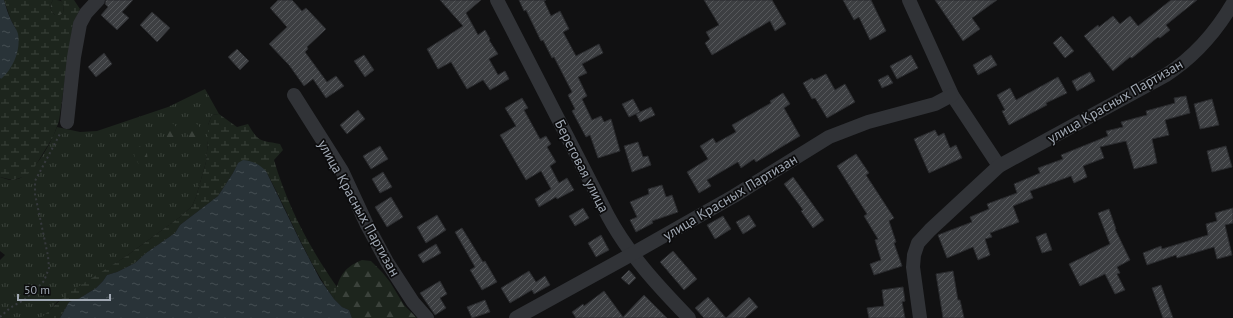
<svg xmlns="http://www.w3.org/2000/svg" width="1233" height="318" font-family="'PT Sans',sans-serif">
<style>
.grass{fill:url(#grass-tufts)}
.forest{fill:url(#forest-firs)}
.wetland{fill:url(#wetland-marsh)}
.water{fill:url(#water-ripples)}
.building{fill:url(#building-hatch);stroke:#2a2b2e}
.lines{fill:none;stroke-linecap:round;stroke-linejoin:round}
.path{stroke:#373a3e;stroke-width:2;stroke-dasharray:2 3;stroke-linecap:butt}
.minor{stroke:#313337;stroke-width:14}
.labels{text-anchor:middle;stroke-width:3.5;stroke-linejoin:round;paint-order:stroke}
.street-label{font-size:14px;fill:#a1a9b4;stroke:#0c0c0d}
</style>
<defs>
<pattern id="grass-tufts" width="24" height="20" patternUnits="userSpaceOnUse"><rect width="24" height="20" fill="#1d251d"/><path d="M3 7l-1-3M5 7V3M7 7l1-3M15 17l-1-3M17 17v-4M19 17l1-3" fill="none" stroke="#3b423b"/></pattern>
<pattern id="forest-firs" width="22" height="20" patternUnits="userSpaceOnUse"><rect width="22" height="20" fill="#1d251d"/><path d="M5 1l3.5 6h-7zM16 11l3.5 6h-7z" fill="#3b423b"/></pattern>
<pattern id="wetland-marsh" width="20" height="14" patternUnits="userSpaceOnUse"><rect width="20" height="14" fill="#1d251d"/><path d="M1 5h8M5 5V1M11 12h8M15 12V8" fill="none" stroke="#3b423b"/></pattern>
<pattern id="water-ripples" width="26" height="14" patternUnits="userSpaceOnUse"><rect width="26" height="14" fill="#293338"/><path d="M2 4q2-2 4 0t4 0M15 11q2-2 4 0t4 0" fill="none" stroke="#454e52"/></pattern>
<pattern id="building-hatch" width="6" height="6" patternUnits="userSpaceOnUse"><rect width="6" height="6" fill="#3d3f42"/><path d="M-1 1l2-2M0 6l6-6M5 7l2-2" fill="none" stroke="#56585b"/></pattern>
</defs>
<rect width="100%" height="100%" fill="#111112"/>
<path class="grass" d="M205 89 219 114 212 115 208 125V141L206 162 196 197 192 206 180 217 125 257 57 302 47 313 41 318H0V260L5 255 0 251V177C4 178 8 180 12 180 32 180 51 143 57 127L80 132 97 131 168 107Z"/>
<g class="forest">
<path d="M53 0C64 0 65 2 63 13L60 15H55C50 10 49 6 53 0Z"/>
<path d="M194 122 199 126 200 137 196 140H192L188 136 186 129 189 124Z"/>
<path d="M172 123C178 127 178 131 178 138L174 140H170L166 136 164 130 167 125Z"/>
<path d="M141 146C147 151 148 154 147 161L144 164H139C134 158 133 155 136 148Z"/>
<path d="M362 260 371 261 382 272 390 282 404 305 417 318H352L349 310 342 307 334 299C338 279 342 268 362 260Z"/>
</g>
<g class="wetland">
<path d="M4 0H53C49 6 50 10 55 15H60L63 13 64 6 61 0H74L80 9 73 24 59 121 53 137 34 168 26 176 13 180 0 177V78L1 79 16 29 11 20Z"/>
<path d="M219 114 237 127 248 124C259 143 260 140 280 144L283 150 274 160C287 205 310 249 337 287L334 299C306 259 289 214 266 171L238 163 233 173 218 196 180 225 175 233 146 253 135 263 117 272 107 275 103 281 96 288 80 298 69 302 60 318H41L68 293 125 257 180 217 192 206 196 197 206 162 208 141V125L212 115Z"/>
</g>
<g class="water">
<path d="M0 0H4C6 7 8 14 11 20 13 25 17 29 18 34 21 50 13 69 1 79L0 78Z"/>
<path d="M243 160C253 161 259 164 266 171L301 243 320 279 334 299 342 307 349 310 352 318H60L69 302 80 298 96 288 103 281 107 275 117 272 135 263 146 253 175 233 180 225 218 196 233 173 238 163Z"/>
</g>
<g class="building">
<path d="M106 0H133L122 12 129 18 117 30 101 15 108 7 105 4Z"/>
<path d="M278 0H292L302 11 306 8 326 29 307 47 308 49 305 52 327 82 336 76 344 86 326 98 313 79 304 86 289 65 269 44 287 27 270 8Z"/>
<path d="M440 0H481L466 13 478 35 485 30 490 39 489 40 498 54 489 59 498 75 505 71 509 79 490 90 483 80 467 89 451 62 438 69 427 49 463 26Z"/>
<path d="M519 0H546L544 1 551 16 560 11 569 29 563 32 576 56 599 44 603 53 582 64 587 73 578 77 587 96 582 99 592 120 601 116 604 122 611 119 620 151 598 158 590 135 586 137 572 111 575 109 568 95 572 92 554 57 552 58 543 40 541 41 526 10 524 11Z"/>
<path d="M704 0H772L786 24 775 31 770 21 712 55 705 43 710 39 706 32 719 25Z"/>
<path d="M843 0H871L886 31 870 40 859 17 854 20Z"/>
<path d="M935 0H997L972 18 980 29 963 41Z"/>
<path d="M1171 0H1197L1166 25 1170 30 1160 38 1158 37 1132 58 1130 57 1113 71 1084 36 1098 25 1099 27 1113 16 1120 24 1130 16 1138 26Z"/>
<path d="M152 12 170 28 157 42 140 25Z"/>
<path d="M1061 36 1074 51 1065 58 1053 43Z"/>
<path d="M237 49 249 61 240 70 228 57Z"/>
<path d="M104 53 112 64 96 77 88 67Z"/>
<path d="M364 55 374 70 365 77 354 61Z"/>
<path d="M911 55 918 68 897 79 890 66Z"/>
<path d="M991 55 997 65 978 75 973 65Z"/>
<path d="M1090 72 1095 81 1077 91 1072 81Z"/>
<path d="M826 74 835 90 845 84 855 102 827 118 815 98 812 99 803 83 812 78 814 80Z"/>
<path d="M888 75 893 83 882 88 878 80Z"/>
<path d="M1058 77 1067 93 1046 103 1047 105 1009 125 1002 111 1005 110 997 95 1010 88 1016 100Z"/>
<path d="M783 93 790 104 784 108 800 136 756 162 754 159 741 168 738 162 707 180 711 186 699 193 687 172 708 159 700 146 713 138 716 143 736 132 732 125 771 103 770 101Z"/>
<path d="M1186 96 1190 113 1165 120 1169 135 1152 139 1157 163 1134 169 1126 141 1100 147 1104 158 1083 166 1087 177 1074 183 1071 176 1030 191 1033 198 1013 206 1019 222 990 233 992 237 985 239 990 255 978 260 973 247 947 258 938 235 972 222 970 217 989 209 987 204 1017 193 1014 184 1040 173 1038 168 1063 159 1061 155 1108 136 1106 131 1123 127 1121 122 1147 115 1146 111 1175 103 1174 98Z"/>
<path d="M522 98 528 108 524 110 540 139 546 136 551 144 547 147 556 162 550 166 559 183 567 178 574 190 557 199 556 197 539 207 535 199 551 189 541 171 526 180 500 135 516 126 505 108Z"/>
<path d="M633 99 640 112 629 117 622 104Z"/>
<path d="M1212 99 1219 125 1200 129 1194 104Z"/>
<path d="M651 107 655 115 640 122 636 114Z"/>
<path d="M358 110 365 119 347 134 340 125Z"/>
<path d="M935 130 938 136 944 133 950 148 956 145 962 158 929 173 914 139Z"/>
<path d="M638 142 643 157 648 156 651 165 632 172 624 146Z"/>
<path d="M380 146 388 159 371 169 363 156Z"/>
<path d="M1226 146 1232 167 1212 172 1207 151Z"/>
<path d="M856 154 869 173 866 175 894 218 889 221 896 242 894 243 902 266 874 275 870 264 881 260 875 240 878 239 864 216 867 214 837 166Z"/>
<path d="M383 172 392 187 380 193 372 179Z"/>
<path d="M793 177 824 220 813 228 801 211 803 210 784 184Z"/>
<path d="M662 185 666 197 672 195 678 212 652 221 653 223 636 232 630 220 637 217 630 202 649 194 648 189Z"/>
<path d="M391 197 403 217 387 227 375 207Z"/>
<path d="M583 208 589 218 575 226 569 216Z"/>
<path d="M1233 208V223L1225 225 1232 255 1217 259 1214 247 1177 258 1176 255 1147 265 1143 253 1161 246 1162 249 1208 235 1206 224 1217 221 1215 213Z"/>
<path d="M1109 209 1116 229H1115L1130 260 1117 267 1120 273 1117 274 1125 290 1115 294 1105 274 1080 286 1069 264 1110 244 1098 213Z"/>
<path d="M437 215 446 230 426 243 417 227Z"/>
<path d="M749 215 756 226 743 234 736 222Z"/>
<path d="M723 216 731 229 715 239 707 225Z"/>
<path d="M462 228 483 262 485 261 497 282 482 290 470 270 475 267 455 232Z"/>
<path d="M1046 233 1052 250 1042 253 1036 237Z"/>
<path d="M601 235 609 250 596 257 588 243Z"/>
<path d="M436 244 441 253 423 263 418 255Z"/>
<path d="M673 251 697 279 684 290 660 262Z"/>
<path d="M629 270 636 278 629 285 621 278Z"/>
<path d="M529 271 536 282 545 276 550 285 534 294 532 290 510 303 501 288Z"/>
<path d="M953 271 958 300H960L964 318H943L936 274Z"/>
<path d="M440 281 447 294 440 298 446 308 435 315 420 293Z"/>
<path d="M1161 285 1173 318H1163L1152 288Z"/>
<path d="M903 287 905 301 902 302 905 318H869L867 308 884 306 882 290Z"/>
<path d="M604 291 623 317 644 295 667 318H576L572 312 583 304 584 306Z"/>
<path d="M708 297 726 318 749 297 758 307 745 318H704L695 308Z"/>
<path d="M485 300 490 312 472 318 467 307Z"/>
</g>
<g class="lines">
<path class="path" d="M0 317 10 308 25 299 35 290 44 281 49 268 48 256 35 194V181L61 132"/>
<g class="minor">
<path d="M497 0 608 216C629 255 659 287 689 318"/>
<path d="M909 0 952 95 999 166"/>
<path d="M294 95 342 171 367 225 387 262 413 302 427 318"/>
<path d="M67 122 74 57 80 24 86 13 98 0"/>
<path d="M516 318 632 254 734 196 829 137 868 122 935 104 952 95"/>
<path d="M920 318 913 267 914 255 918 243 930 230 999 166 1166 75C1194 57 1216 32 1233 3"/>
</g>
</g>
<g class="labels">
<g class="street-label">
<text transform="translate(1115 101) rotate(-30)" y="5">улица Красных Партизан</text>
<text transform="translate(582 166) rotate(63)" y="5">Береговая улица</text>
<text transform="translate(730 197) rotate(-31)" y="5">улица Красных Партизан</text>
<text transform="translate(359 208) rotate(61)" y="5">улица Красных Партизан</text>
</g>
</g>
<path d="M18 294v6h92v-6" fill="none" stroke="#a1a9b4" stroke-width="2"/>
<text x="24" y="294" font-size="12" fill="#a1a9b4" stroke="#0c0c0d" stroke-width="3" paint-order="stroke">50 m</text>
</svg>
